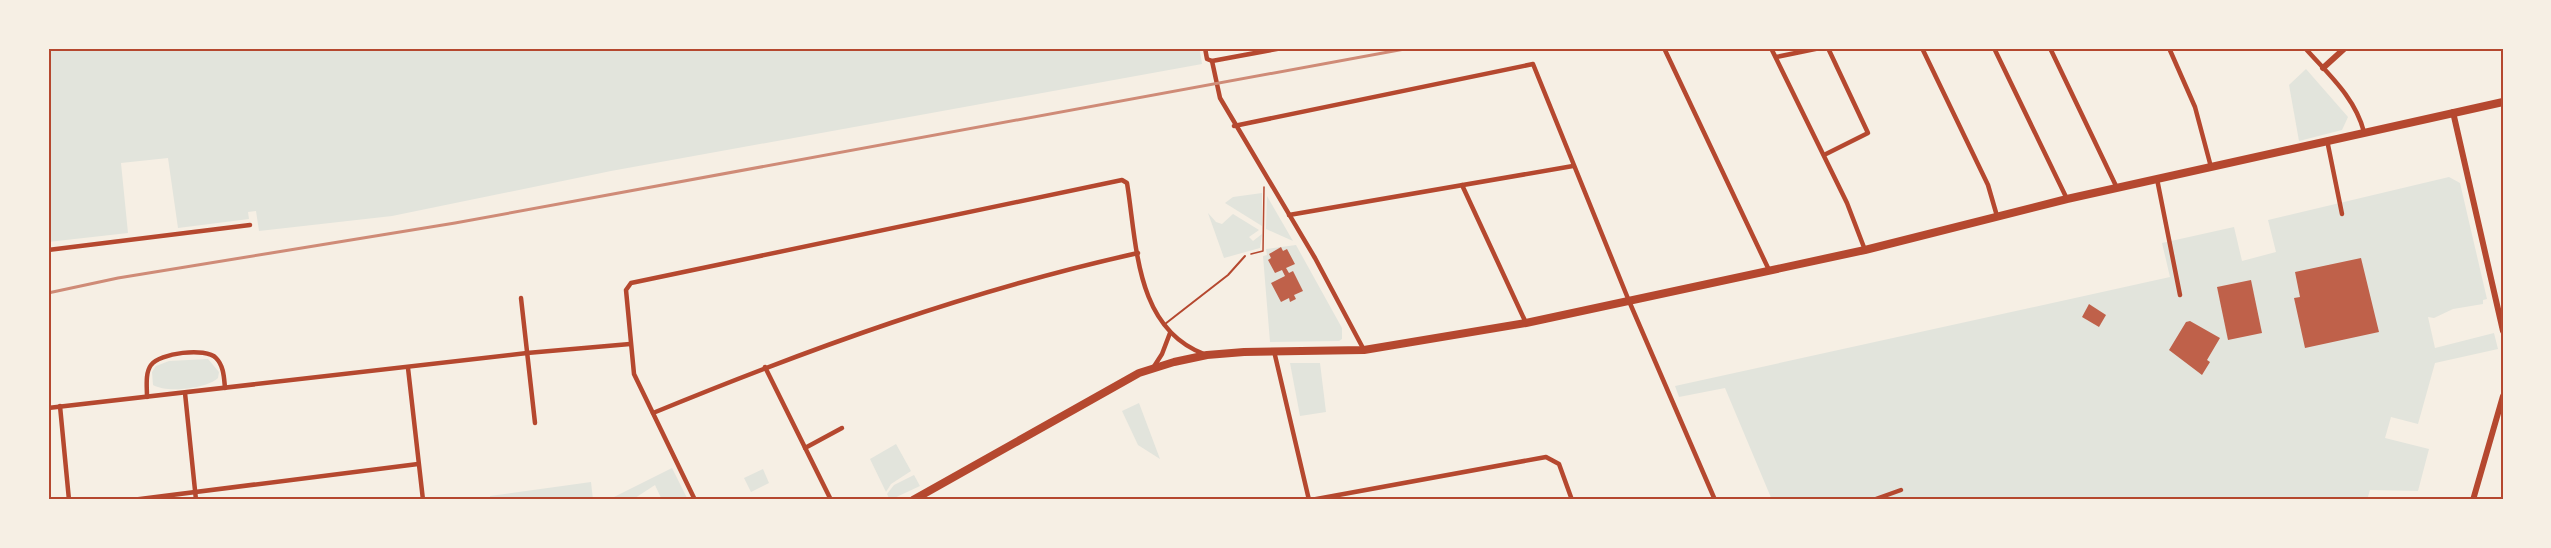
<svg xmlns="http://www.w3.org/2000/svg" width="2551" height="548" font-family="Manrope,sans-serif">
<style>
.green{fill:#e2e4dc}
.building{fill:#bf614a}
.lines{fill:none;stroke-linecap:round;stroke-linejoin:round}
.path{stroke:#b5482f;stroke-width:1.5}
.service{stroke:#b5482f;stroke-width:2}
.minor{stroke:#b5482f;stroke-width:4.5}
.tertiary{stroke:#b5482f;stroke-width:6}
.primary{stroke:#b5482f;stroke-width:8}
.rail{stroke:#cf8b77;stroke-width:3}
.neatline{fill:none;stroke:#b5482f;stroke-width:2}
</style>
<rect width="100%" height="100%" fill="#f6efe4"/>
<g class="green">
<path d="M48 48H1216L1200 51 1202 64 611 171 392 216 259 231 256 211 248 212 249 219 178 228 168 158 121 163 128 233 48 242Z"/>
<path d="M2306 69 2348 117 2342 130 2299 141 2289 85Z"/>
<path d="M2449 177 2460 183 2487 299 2483 300V304L2453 309 2434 318 2428 317 2435 348 2494 333 2498 349 2435 363 2418 424 2391 417 2385 438 2429 449 2418 491 2370 490 2367 500H1772L1725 388 1679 397 1675 386 2170 277 2162 243 2234 227 2242 261 2276 252 2268 220Z"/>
<path d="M1262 193V226L1225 203 1233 197Z"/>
<path d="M1267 196 1293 241 1266 229Z"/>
<path d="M1208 213 1216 222 1222 224 1233 214 1259 230 1249 237 1253 241 1262 234 1260 248 1224 258Z"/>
<path d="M1296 245 1342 328V339L1339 341 1270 342 1263 256 1267 255 1266 249Z"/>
<path d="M208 359 219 372 218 378C206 389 166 393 153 385L152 372 156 366 169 361Z"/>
<path d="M1290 363H1320L1326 412 1300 416Z"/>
<path d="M1139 403 1160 459 1138 445 1122 411Z"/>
<path d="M896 444 911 471 891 484 886 492 870 459Z"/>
<path d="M672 468 688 500H662L655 485 635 498V500H608Z"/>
<path d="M763 469 769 483 751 492 744 478Z"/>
<path d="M914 475 920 486 890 500 887 494 894 485Z"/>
<path d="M591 482 593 500H490V496Z"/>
</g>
<g class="building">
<path d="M1281 247 1283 251 1287 249 1295 264 1286 268 1289 273 1293 271 1303 291 1294 295 1296 299 1290 302 1289 298 1281 302 1271 283 1285 276 1282 270 1275 273 1268 260 1271 258 1269 254Z"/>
<path d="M2361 258 2379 332 2305 348 2294 298 2300 297 2295 272Z"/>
<path d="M2251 280 2262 333 2228 340 2217 287Z"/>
<path d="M2089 304 2106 315 2099 327 2082 317Z"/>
<path d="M2190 321 2220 338 2207 360 2210 362 2202 375 2169 350 2186 322Z"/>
</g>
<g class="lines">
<path class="path" d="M1251 254 1263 251 1264 187"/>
<path class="service" d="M1165 324 1228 275 1245 256"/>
<g class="minor">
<path d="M1205 48 1207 59 1212 61 1220 98 1315 258 1364 350"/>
<path d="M1664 48 1769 270"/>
<path d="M1771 48 1847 203 1865 250"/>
<path d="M1922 48 1988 185 1997 216"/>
<path d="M1994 48 2067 199"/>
<path d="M2050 48 2117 188"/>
<path d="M2169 48 2195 107 2211 167"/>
<path d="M2305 48C2328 74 2355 97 2364 132"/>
<path d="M1776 57 1820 48"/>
<path d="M1212 61 1282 48"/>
<path d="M1234 126 1533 64 1629 301 1715 500"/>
<path d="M2327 140 2342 214"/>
<path d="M1824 155 1868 133 1828 48"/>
<path d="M2157 179 2180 295"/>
<path d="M1462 185 1526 323"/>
<path d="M1289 215 1573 166"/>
<path d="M48 250 250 225"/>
<path d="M521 298 535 423"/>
<path d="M1274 351 1309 500"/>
<path d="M765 367 831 500"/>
<path d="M408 368 423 500"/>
<path d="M1153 368 1162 354 1170 333"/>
<path d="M185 393 196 500"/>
<path d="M147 397C147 387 145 373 151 365 159 353 206 347 216 358 224 366 224 378 225 388"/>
<path d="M60 406 69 500"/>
<path d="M48 408 527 353 630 344"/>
<path d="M653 413C811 348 971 290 1138 253"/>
<path d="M805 448 842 428"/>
<path d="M132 500 418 464"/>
<path d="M695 500 634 374 626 290 631 283 1122 180 1127 183C1137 244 1135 328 1204 354"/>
<path d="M1311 500 1546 457 1559 464 1572 500"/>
<path d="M1873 500 1901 490"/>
</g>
<g class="tertiary">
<path d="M2323 68 2345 48"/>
<path d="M2453 112 2503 331"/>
<path d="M2473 500 2503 396"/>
</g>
<path class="primary" d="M913 500 1139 373 1174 362 1207 355 1244 352 1364 350 1526 323 1865 250 2067 199 2503 102"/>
<path class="rail" d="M48 293 118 278 455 223 1410 48"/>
</g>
<rect width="2551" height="548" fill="none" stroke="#f6efe4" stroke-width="99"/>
<rect x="50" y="50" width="2452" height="448" class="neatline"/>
</svg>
